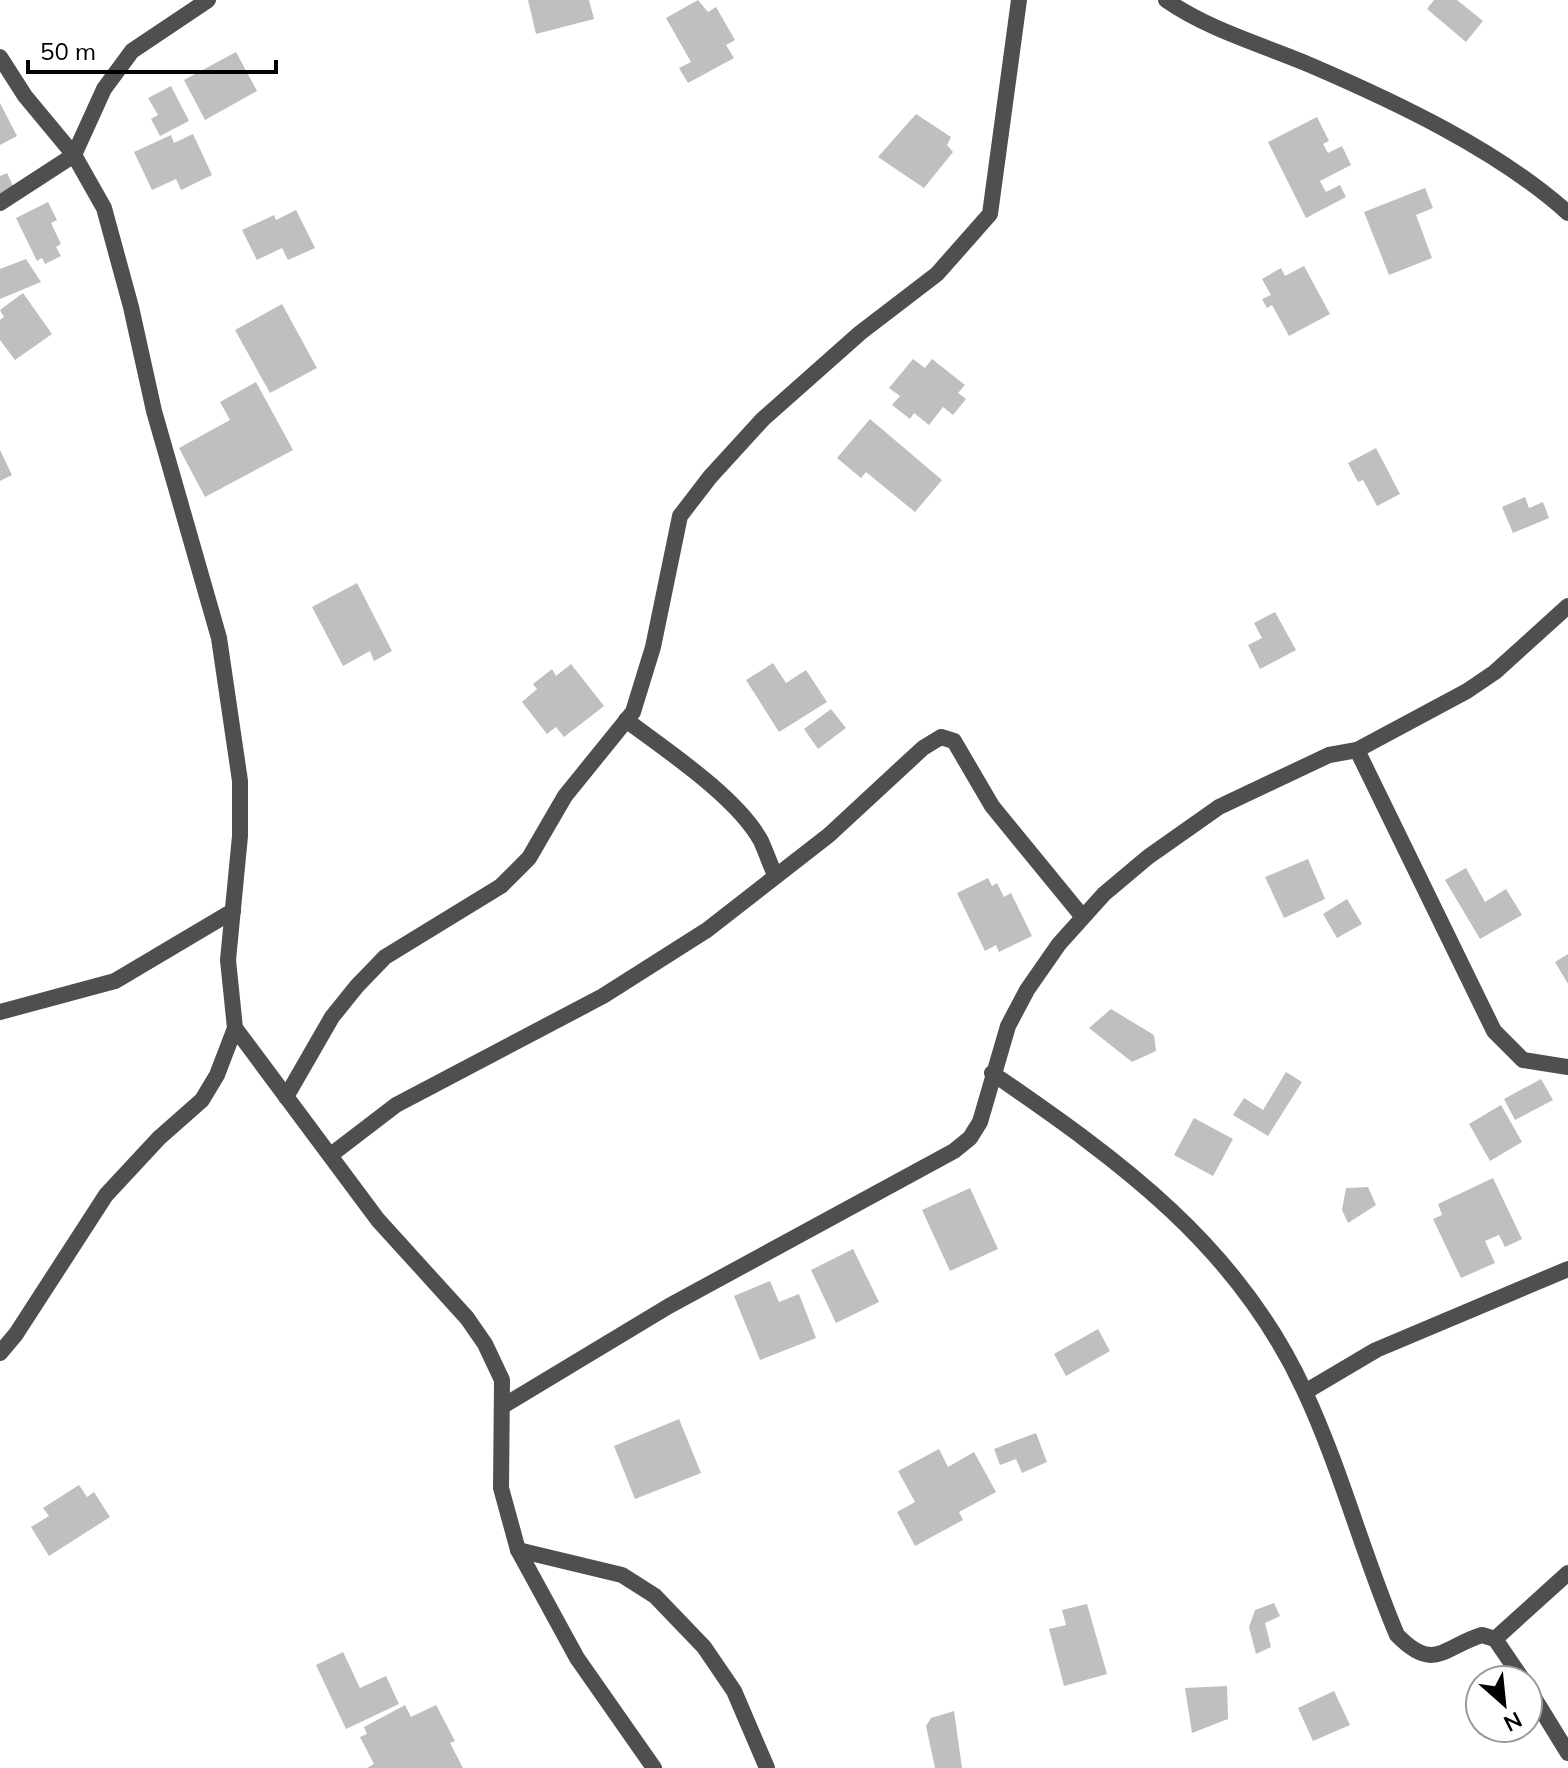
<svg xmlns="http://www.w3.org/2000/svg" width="1568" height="1768" font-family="Mulish,sans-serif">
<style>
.building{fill:#bfbfbf}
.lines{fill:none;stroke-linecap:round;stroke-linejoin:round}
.street{stroke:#4f4f4f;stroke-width:16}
</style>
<rect width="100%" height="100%" fill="#fff"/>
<g class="building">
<path d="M528 0H589L594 19 536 34Z"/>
<path d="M698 0 708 12 716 7 735 40 726 45 734 58 688 83 679 68 691 62 666 18Z"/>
<path d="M1434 0H1457L1483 21 1466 42 1427 9Z"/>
<path d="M236 52 257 91 205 120 184 80Z"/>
<path d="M171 86 189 121 160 136 151 119 158 115 148 98Z"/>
<path d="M0 103 17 136 0 145Z"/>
<path d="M916 114 951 137 947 145 953 152 924 188 878 157Z"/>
<path d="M1317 117 1329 141 1323 144 1328 153 1342 146 1351 165 1320 181 1326 192 1340 185 1346 197 1306 218 1268 142Z"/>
<path d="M193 134 212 175 181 190 176 179 152 190 134 152 171 135 174 143Z"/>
<path d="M7 173 14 188 0 200V176Z"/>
<path d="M1425 188 1433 208 1416 215 1432 258 1389 275 1364 212Z"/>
<path d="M48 202 57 220 51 223 61 244 56 247 61 256 45 264 42 258 37 261 16 218Z"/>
<path d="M296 210 315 248 288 260 282 248 257 260 242 230 274 215 276 220Z"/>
<path d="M26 259 41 282 0 299V269Z"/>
<path d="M1304 266 1330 314 1289 336 1272 305 1267 308 1262 299 1271 295 1262 279 1281 268 1285 276Z"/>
<path d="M23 293 52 334 15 360 0 340V320L4 317 0 310Z"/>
<path d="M282 304 317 368 270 393 235 330Z"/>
<path d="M913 359 925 368 932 359 965 385 958 393 966 399 953 415 943 407 929 425 914 413 910 419 892 405 900 396 889 388Z"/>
<path d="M256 382 293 450 205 497 179 448 230 420 220 402Z"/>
<path d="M870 419 942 480 915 512 866 472 861 478 837 458Z"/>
<path d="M1376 448 1400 494 1377 506 1363 480 1358 482 1348 463Z"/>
<path d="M0 450 12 475 0 481Z"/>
<path d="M1525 497 1529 508 1543 502 1549 518 1513 533 1502 507Z"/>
<path d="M357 583 392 651 374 661 370 651 343 666 312 607Z"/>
<path d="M1275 612 1296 650 1260 669 1248 645 1262 638 1254 623Z"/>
<path d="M773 663 786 683 806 670 827 702 779 732 746 680Z"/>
<path d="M571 664 604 706 564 737 556 727 547 734 522 702 537 689 533 684 552 669 556 676Z"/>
<path d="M831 709 846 728 818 749 804 729Z"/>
<path d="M1308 859 1325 899 1284 918 1265 877Z"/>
<path d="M1466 868 1485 902 1506 889 1522 915 1480 939 1445 880Z"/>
<path d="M988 878 992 886 997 883 1004 897 1011 893 1032 936 999 952 996 945 985 951 957 893Z"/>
<path d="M1347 899 1362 924 1337 938 1323 914Z"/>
<path d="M1568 954V984L1555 962Z"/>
<path d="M1111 1009 1154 1035 1156 1051 1132 1062 1089 1028Z"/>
<path d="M1286 1072 1302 1082 1268 1136 1233 1115 1244 1098 1263 1110Z"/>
<path d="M1541 1079 1553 1100 1515 1120 1504 1099Z"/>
<path d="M1501 1105 1522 1142 1490 1161 1469 1124Z"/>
<path d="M1194 1118 1233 1139 1213 1176 1174 1155Z"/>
<path d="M1493 1178 1522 1239 1505 1247 1499 1235 1485 1241 1495 1263 1461 1278 1433 1219 1442 1215 1438 1204Z"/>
<path d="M1368 1187 1376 1205 1348 1223 1342 1210 1346 1188Z"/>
<path d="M970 1188 998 1249 950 1271 922 1210Z"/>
<path d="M853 1249 879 1302 836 1323 811 1270Z"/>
<path d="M770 1281 779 1302 799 1294 816 1338 760 1360 734 1296Z"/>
<path d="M1098 1329 1110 1351 1066 1376 1054 1354Z"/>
<path d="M679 1419 701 1473 635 1499 614 1446Z"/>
<path d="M1036 1433 1047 1462 1022 1473 1016 1459 1000 1465 994 1449Z"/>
<path d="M939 1449 948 1467 974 1452 996 1492 959 1512 963 1520 915 1546 897 1512 915 1502 898 1471Z"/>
<path d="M79 1485 87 1497 94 1492 110 1517 49 1556 31 1527 49 1516 43 1508Z"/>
<path d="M1274 1603 1280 1616 1265 1623 1271 1647 1256 1654 1249 1627 1255 1610Z"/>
<path d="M1087 1604 1107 1674 1064 1686 1049 1629 1066 1625 1062 1610Z"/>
<path d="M343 1652 360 1688 386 1676 399 1704 346 1729 316 1665Z"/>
<path d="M1227 1686 1228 1719 1192 1733 1185 1688Z"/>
<path d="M1334 1691 1350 1725 1313 1741 1298 1708Z"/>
<path d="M405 1705 411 1717 436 1705 455 1741 450 1743 463 1768H367L374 1764 360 1737 367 1734 364 1727Z"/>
<path d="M954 1711 962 1768H935L926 1726 931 1718Z"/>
</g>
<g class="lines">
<g class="street">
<path d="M1166 0C1209 30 1263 45 1310 65 1396 102 1498 150 1568 213"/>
<path d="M0 57 25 96 74 155 104 208 131 307 154 411 219 638 240 781V836L228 960 235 1028 378 1220 467 1318 485 1344 502 1380 501 1488 518 1550 577 1658 654 1768"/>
<path d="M0 203 74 155 104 89 132 51 208 0"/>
<path d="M626 720C666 750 737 797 761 841 766 852 770 864 775 875"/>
<path d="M1357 750 1494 1031 1523 1060 1568 1067"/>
<path d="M0 1012 115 981 233 911"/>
<path d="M992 1073C1120 1161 1237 1245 1304 1390 1341 1469 1363 1555 1397 1635 1434 1673 1443 1647 1482 1635L1495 1639 1523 1680"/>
<path d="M286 1097 332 1017 357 986 385 957 501 886 529 858 565 796 633 712 653 647 680 516 710 477 763 419 860 333 937 274 990 214 1019 0"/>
<path d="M332 1154 396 1105 603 996 707 930 829 835 923 748 941 737 954 741 992 806 1082 916"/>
<path d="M0 1353 16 1334 106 1195 159 1138 202 1100 217 1075 235 1028"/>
<path d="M1305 1392 1376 1350 1568 1269"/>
<path d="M503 1406 669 1306 954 1151 970 1138 980 1122 1008 1026 1027 990 1059 944 1104 894 1148 857 1219 807 1329 755 1357 750 1467 691 1495 672 1568 606"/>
<path d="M518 1550 622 1575 655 1596 704 1647 734 1691 767 1768"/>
<path d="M1495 1639 1568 1573"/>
<path d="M1528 1688 1568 1753"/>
</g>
</g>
<g transform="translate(1504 1704) rotate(153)"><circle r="38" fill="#ffffff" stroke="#999999" stroke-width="2"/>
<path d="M0-6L14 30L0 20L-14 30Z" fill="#000000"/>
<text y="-12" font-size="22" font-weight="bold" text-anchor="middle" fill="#000000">N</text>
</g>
<path d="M28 60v12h248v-12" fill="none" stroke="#000000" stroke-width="4"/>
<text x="40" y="60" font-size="24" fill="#000000" stroke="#ffffff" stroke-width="6" paint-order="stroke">50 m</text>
</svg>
